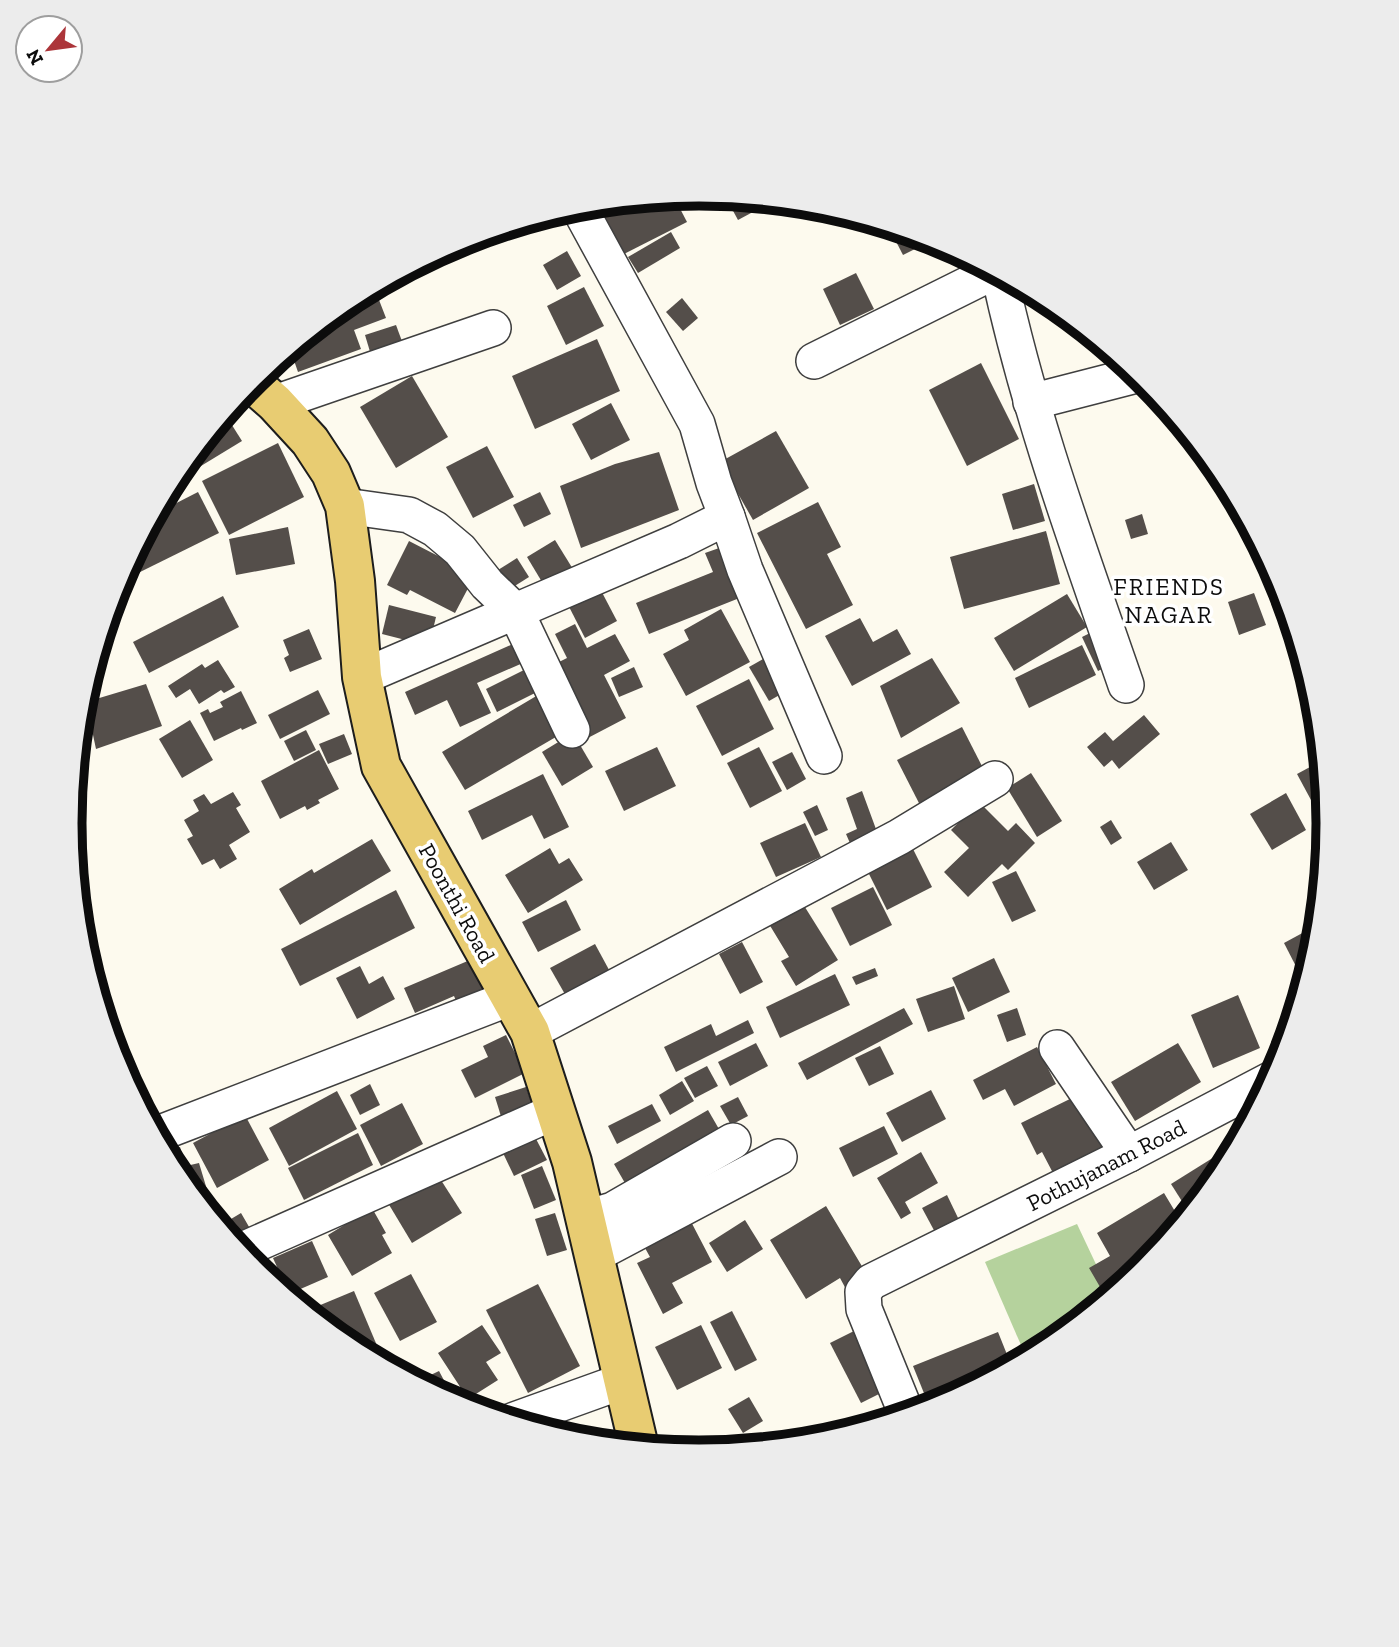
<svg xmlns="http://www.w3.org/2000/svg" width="1399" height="1647" font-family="'Zilla Slab',serif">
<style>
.forest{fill:#b5d29d}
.building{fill:#544e4a}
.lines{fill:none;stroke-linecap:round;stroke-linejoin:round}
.minor-casing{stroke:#3f3f3f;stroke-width:38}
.major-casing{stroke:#1d1d1d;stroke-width:42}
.minor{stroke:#fff;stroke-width:35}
.major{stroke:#e8cc72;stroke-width:38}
.labels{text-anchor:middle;stroke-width:7;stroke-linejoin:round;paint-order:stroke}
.street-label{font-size:23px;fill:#0c0c0c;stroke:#fff}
.neighbourhood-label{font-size:24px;letter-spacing:2px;fill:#0c0c0c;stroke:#fff}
.rim{fill:none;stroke:#0c0c0c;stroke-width:9}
</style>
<rect width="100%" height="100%" fill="#fdfaee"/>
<path class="forest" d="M1077 1224 1111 1296 1049 1347 1027 1359 985 1262Z"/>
<g class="building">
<path d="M725 196 763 200 766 205 738 220Z"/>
<path d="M674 197 687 222 620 256 601 218 635 200Z"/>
<path d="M888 226 933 240 903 255Z"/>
<path d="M671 232 680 248 638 273 628 257Z"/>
<path d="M567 251 581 276 557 290 543 265Z"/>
<path d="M856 273 874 309 840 325 823 289Z"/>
<path d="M374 287 386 318 354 330 361 349 298 372 290 349 350 300Z"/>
<path d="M584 287 604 326 566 345 547 306Z"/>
<path d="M682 298 698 318 683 331 666 312Z"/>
<path d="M396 325 403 344 371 355 365 335Z"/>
<path d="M597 339 620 391 535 429 512 376Z"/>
<path d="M981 363 1019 439 967 466 929 390Z"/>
<path d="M412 376 448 437 396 468 360 407Z"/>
<path d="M611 403 630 440 591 460 572 424Z"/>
<path d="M225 414 242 441 196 469 189 458Z"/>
<path d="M776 431 809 488 753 520 720 462Z"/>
<path d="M278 443 304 497 229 535 202 481Z"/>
<path d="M487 446 514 497 473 518 446 467Z"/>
<path d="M659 452 679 510 581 548 560 486 615 464Z"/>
<path d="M1034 484 1045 521 1013 530 1002 494Z"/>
<path d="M198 492 219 533 134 575 128 564 155 514Z"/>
<path d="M540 492 551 514 524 527 513 505Z"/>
<path d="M818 502 841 547 827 554 853 605 806 629 757 533Z"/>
<path d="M1142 514 1148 534 1131 539 1125 520Z"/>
<path d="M288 527 295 564 236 575 229 539Z"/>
<path d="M1046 531 1060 584 964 609 950 557Z"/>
<path d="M555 540 576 574 548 592 527 557Z"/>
<path d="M409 541 475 575 455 613 410 590 407 595 387 585Z"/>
<path d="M722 547 742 597 649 634 636 603 713 572 705 553Z"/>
<path d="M517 558 529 577 502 594 490 575Z"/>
<path d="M596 581 617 621 585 638 564 597Z"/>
<path d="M117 587 120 606 110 608Z"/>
<path d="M1254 593 1266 625 1239 635 1228 602Z"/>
<path d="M1067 594 1087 627 1014 671 994 638Z"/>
<path d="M223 596 239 627 149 673 133 642Z"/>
<path d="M389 605 436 617 429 646 382 634Z"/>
<path d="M721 609 750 662 686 696 663 654 689 640 684 630Z"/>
<path d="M860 618 873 642 897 629 911 654 852 686 825 636Z"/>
<path d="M575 624 587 648 615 634 630 661 604 675 626 718 584 740 547 668 567 658 555 634Z"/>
<path d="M309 629 322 659 290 672 284 658 289 655 283 640Z"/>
<path d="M1096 630 1112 664 1098 671 1082 637Z"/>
<path d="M524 639 532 659 477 683 491 713 460 727 447 700 415 715 405 692Z"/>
<path d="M1082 645 1096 675 1029 708 1015 678Z"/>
<path d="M770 655 790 689 769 701 749 667Z"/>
<path d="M932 658 960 703 901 738 880 686Z"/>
<path d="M218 660 235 687 224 693 221 690 199 704 190 689 176 698 168 686 202 664 205 668Z"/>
<path d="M634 667 643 687 619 697 611 678Z"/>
<path d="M524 670 535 693 497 712 486 689Z"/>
<path d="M749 679 774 729 722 756 696 706Z"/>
<path d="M146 684 162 726 96 749 86 702Z"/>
<path d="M318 690 330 714 280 739 268 715Z"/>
<path d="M241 691 257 723 242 730 241 728 214 741 200 713 208 709 210 713 223 707 220 702Z"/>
<path d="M538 695 561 734 465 790 442 752Z"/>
<path d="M1144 715 1160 734 1119 769 1112 760 1104 767 1087 747 1105 732 1113 741Z"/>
<path d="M190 720 213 760 182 778 159 739Z"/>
<path d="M962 727 985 772 920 805 897 760Z"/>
<path d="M306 730 316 750 294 761 284 741Z"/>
<path d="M573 733 593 767 562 786 542 752Z"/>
<path d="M344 734 352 754 328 764 319 744Z"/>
<path d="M657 747 676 786 624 811 605 771Z"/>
<path d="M759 747 782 791 750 808 727 763Z"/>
<path d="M319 750 339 789 318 800 320 803 307 810 305 806 280 819 261 781Z"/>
<path d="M792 752 806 779 787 790 772 762Z"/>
<path d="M1323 760 1327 808 1318 813 1297 774Z"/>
<path d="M1031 773 1062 821 1037 837 1007 788Z"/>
<path d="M543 774 569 827 544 839 532 815 482 840 468 811Z"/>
<path d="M862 791 880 840 853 850 846 834 857 829 846 798Z"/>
<path d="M233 792 241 805 236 808 250 832 229 845 237 859 220 869 214 859 202 865 187 839 193 836 184 820 199 811 193 800 204 794 211 804Z"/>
<path d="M1286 793 1306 830 1272 850 1250 814Z"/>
<path d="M979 802 1008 831 1016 823 1035 843 1008 870 1002 864 968 897 944 872 969 848 951 830Z"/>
<path d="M817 805 828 830 815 836 803 812Z"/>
<path d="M1111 820 1122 838 1111 845 1100 827Z"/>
<path d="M805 823 821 857 776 877 760 843Z"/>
<path d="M372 839 391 871 300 925 279 889 312 869 314 873Z"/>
<path d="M1171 842 1188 870 1154 890 1137 862Z"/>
<path d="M912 847 932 887 887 910 867 870Z"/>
<path d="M550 848 559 864 569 858 583 880 528 913 505 875Z"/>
<path d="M1016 871 1036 911 1012 922 992 882Z"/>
<path d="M873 887 892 925 850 946 831 908Z"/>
<path d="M396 890 415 928 300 986 281 949Z"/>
<path d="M566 900 581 930 538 952 522 922Z"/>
<path d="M803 904 838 960 796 986 781 961 789 957 769 924Z"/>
<path d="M1319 924 1317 947 1305 984 1284 943Z"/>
<path d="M742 942 763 982 740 994 719 954Z"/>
<path d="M595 944 614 979 570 1003 550 968Z"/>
<path d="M994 958 1010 992 968 1012 952 978Z"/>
<path d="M470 960 487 997 459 1008 454 996 415 1013 404 988Z"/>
<path d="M360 966 369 984 383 976 395 999 357 1019 336 978Z"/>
<path d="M875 968 878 976 856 985 852 977Z"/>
<path d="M835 974 850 1005 780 1038 766 1007Z"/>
<path d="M954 986 965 1019 928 1032 916 999Z"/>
<path d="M1238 995 1260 1048 1213 1068 1191 1015Z"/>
<path d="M904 1008 913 1024 807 1080 798 1063Z"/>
<path d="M1017 1008 1026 1035 1007 1042 997 1015Z"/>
<path d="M748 1020 754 1033 676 1072 664 1047 711 1024 716 1036Z"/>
<path d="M506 1035 525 1073 475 1098 461 1070 488 1057 483 1046Z"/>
<path d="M756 1043 768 1066 730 1086 718 1062Z"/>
<path d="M1178 1043 1201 1082 1135 1121 1111 1082Z"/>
<path d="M880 1046 894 1074 869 1086 855 1058Z"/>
<path d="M1037 1047 1056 1084 1014 1106 1005 1089 983 1100 973 1080Z"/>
<path d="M707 1066 718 1086 695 1098 684 1078Z"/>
<path d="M682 1081 694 1101 670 1115 659 1095Z"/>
<path d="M370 1084 380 1105 360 1115 350 1095Z"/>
<path d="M526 1087 536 1116 504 1126 495 1097Z"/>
<path d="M931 1090 946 1119 902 1142 886 1113Z"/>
<path d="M337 1091 357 1129 289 1166 269 1128Z"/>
<path d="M1076 1096 1103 1148 1053 1173 1042 1152 1037 1155 1021 1123Z"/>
<path d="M738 1097 748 1116 731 1125 720 1106Z"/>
<path d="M402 1103 423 1144 381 1166 360 1125Z"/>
<path d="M652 1104 661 1121 617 1144 608 1126Z"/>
<path d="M708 1110 727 1143 633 1197 614 1164Z"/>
<path d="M245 1115 269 1160 217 1188 193 1143Z"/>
<path d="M884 1126 898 1154 853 1177 839 1148Z"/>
<path d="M358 1133 373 1165 304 1200 288 1168Z"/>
<path d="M535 1137 547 1160 514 1176 503 1153Z"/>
<path d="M180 1147 186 1166 199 1163 208 1193 195 1197 176 1173 164 1151Z"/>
<path d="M1227 1149 1231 1157 1223 1174 1190 1214 1171 1184Z"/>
<path d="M921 1152 938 1183 905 1202 911 1213 901 1219 877 1178Z"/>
<path d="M542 1166 556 1200 534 1209 521 1175Z"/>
<path d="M439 1177 462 1213 412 1243 382 1193Z"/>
<path d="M1164 1193 1182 1223 1173 1234 1149 1248 1154 1257 1144 1269 1107 1299 1089 1268 1110 1256 1097 1233Z"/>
<path d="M947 1195 960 1222 936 1234 922 1208Z"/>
<path d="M208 1204 221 1225 241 1213 252 1232 234 1243 204 1207Z"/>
<path d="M826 1206 869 1278 847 1291 840 1278 806 1299 770 1240Z"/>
<path d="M372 1208 386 1233 382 1235 392 1253 352 1276 328 1235Z"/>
<path d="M555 1213 567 1250 547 1256 535 1219Z"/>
<path d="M687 1214 712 1262 672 1283 683 1303 663 1314 637 1263 650 1257 640 1239Z"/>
<path d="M745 1220 763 1249 727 1272 709 1243Z"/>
<path d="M312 1241 328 1277 289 1294 273 1258Z"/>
<path d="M259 1248 270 1266 259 1273 245 1257Z"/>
<path d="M411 1274 437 1322 400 1341 374 1293Z"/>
<path d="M538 1284 580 1366 528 1393 486 1310Z"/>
<path d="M354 1291 378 1348 363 1354 349 1347 306 1311Z"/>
<path d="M732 1311 757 1360 735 1371 710 1322Z"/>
<path d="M482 1325 501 1353 486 1362 498 1380 468 1399 438 1353Z"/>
<path d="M701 1325 722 1368 677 1390 655 1347Z"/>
<path d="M858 1329 889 1389 861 1403 830 1343Z"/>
<path d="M998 1332 1012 1367 940 1405 930 1408 913 1366Z"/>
<path d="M439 1371 456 1403 416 1382Z"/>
<path d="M749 1397 763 1421 743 1433 728 1409Z"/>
<path d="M586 1433 589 1442 568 1438Z"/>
</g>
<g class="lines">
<g class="minor-casing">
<g id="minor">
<path d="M578 206 697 424 714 483 727 517"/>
<path d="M999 273C1029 414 1079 549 1126 685"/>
<path d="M814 361 995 271"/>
<path d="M1031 402 1140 374"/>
<path d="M275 403 493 328"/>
<path d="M345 506 409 515 435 529 460 550 487 584 516 612 572 730"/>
<path d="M362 677 679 541 727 517 745 570 824 756"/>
<path d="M530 1032 899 837 995 779"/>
<path d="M1057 1048 1129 1154"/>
<path d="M155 1135 510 998"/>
<path d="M585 1218 613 1210 733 1141"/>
<path d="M240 1251 556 1111"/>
<path d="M594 1255 779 1157"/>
<path d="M907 1415 864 1309 863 1292 871 1282 1129 1154 1274 1078"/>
<path d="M512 1421 623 1381"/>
</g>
</g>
<g class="major-casing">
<path id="major" d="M251 382 275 403 310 441 331 473 345 506 355 581 362 677 381 766 530 1032 572 1162 639 1447"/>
</g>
<use href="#minor" class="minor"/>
<use href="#major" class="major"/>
</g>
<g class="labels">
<g class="street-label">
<text transform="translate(457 903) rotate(61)" y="8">Poonthi Road</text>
<text transform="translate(1106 1165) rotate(-27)" y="8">Pothujanam Road</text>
</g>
<g class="neighbourhood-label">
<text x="1169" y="595">FRIENDS<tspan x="1169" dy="28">NAGAR</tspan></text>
</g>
</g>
<path d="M0 0H1399V1647H0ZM82 823a617 617 0 1 1 1234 0a617 617 0 1 1-1234 0Z" fill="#ececec" fill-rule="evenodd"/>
<path class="rim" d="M82 823a617 617 0 1 1 1234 0a617 617 0 1 1-1234 0Z"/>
<g transform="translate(49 49) rotate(241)"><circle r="33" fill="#ffffff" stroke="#9e9e9e" stroke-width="2"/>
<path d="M0-5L12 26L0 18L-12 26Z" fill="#ac353a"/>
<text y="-10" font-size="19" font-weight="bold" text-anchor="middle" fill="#0c0c0c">N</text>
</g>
</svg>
